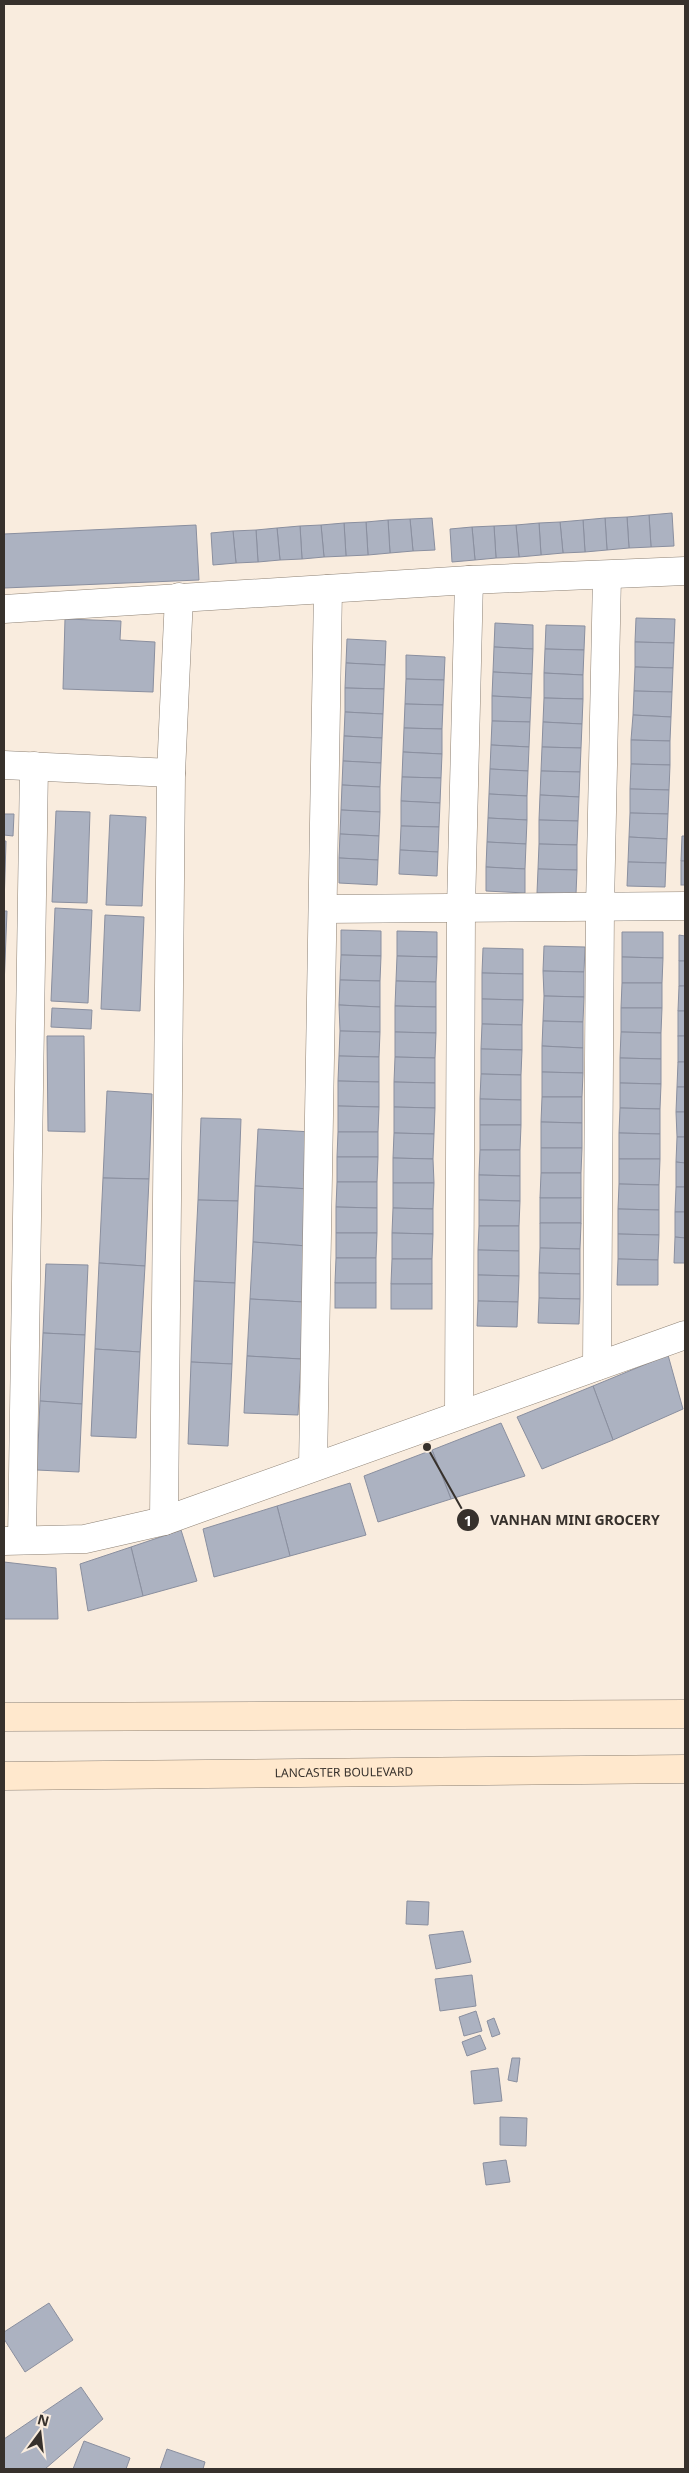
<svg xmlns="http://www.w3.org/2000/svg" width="689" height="2473" font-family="'Noto Sans',sans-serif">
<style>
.building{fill:#acb2c1;stroke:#8a8f9f}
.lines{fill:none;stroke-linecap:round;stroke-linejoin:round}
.minor-casing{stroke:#8e8275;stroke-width:29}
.secondary-casing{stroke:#8e8275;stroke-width:29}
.minor{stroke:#fff;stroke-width:28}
.secondary{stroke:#ffe8cd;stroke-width:28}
.labels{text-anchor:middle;stroke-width:5;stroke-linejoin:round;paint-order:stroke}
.street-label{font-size:12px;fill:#37312c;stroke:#f9ecde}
.leader{fill:none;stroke:#37312c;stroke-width:2}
.callout-dot{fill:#37312c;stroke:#f9ecde;stroke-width:2}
.mark-label{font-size:15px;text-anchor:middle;font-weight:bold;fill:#fff}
.callout-label{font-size:14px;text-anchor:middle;font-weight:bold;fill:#37312c;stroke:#f9ecde;stroke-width:5;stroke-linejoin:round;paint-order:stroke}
</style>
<rect width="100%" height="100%" fill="#f9ecde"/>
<g class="building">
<path d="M672 513 674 546 651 547 649 515Z"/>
<path d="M649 515 651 547 629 548 627 517Z"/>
<path d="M627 517 629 548 607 550 605 518Z"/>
<path d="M432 518 435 550 413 551 410 519Z"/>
<path d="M605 518 607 550 585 552 583 520Z"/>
<path d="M410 519 413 551 390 553 388 520Z"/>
<path d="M388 520 390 553 368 555 366 522Z"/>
<path d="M583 520 585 552 563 553 560 522Z"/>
<path d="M366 522 368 555 346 556 344 523Z"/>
<path d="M560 522 563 553 541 555 539 523Z"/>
<path d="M344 523 346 556 324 557 321 525Z"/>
<path d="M539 523 541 555 519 557 516 525Z"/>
<path d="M196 525 199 580 4 588V534Z"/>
<path d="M321 525 324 557 302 559 300 526Z"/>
<path d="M516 525 519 557 496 558 494 526Z"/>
<path d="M300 526 302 559 280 560 277 528Z"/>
<path d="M494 526 496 558 475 560 472 527Z"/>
<path d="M472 527 475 560 452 562 450 529Z"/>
<path d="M277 528 280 560 258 562 256 530Z"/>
<path d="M256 530 258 562 236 563 233 531Z"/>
<path d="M233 531 236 563 213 565 211 533Z"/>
<path d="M636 618 675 619 674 643 635 642Z"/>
<path d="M65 619 121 621 120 640 155 642 153 692 63 689Z"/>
<path d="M495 623 533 625V649L494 647Z"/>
<path d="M546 625 585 626 584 650 545 649Z"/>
<path d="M347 639 386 641 385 665 346 663Z"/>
<path d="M635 642 674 643 673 668 635 667Z"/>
<path d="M494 647 533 649 532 674 493 672Z"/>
<path d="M545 649 584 650 583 675 544 673Z"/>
<path d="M406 655 445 657 444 680 406 679Z"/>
<path d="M346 663 385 665 384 689 345 688Z"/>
<path d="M635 667 673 668 672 692 634 691Z"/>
<path d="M493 672 532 674 531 698 492 696Z"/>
<path d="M544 673 583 675V699L544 698Z"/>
<path d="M406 679 444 680 443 705 405 704Z"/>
<path d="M345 688 384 689 383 714 345 712Z"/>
<path d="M634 691 672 692 671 717 633 715Z"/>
<path d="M492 696 531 698 530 722 492 721Z"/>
<path d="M544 698 583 699 582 724 543 722Z"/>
<path d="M405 704 443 705 442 729 404 728Z"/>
<path d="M345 712 383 714 382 738 344 736Z"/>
<path d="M633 715 671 717 670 741 631 740Z"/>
<path d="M492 721 530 722 529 747 491 745Z"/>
<path d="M543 722 582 724 581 748 542 747Z"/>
<path d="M404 728 442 729V754L403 752Z"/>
<path d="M344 736 382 738 381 763 343 761Z"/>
<path d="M631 740 670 741V765L631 764Z"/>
<path d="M491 745 529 747 528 771 490 769Z"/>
<path d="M542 747 581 748 580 772 541 771Z"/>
<path d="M403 752 442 754 441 778 402 777Z"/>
<path d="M343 761 381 763 380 787 342 785Z"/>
<path d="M631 764 670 765 669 790 630 789Z"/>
<path d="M490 769 528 771 527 796 489 794Z"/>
<path d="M541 771 580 772 579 797 540 795Z"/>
<path d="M402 777 441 778 440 803 401 801Z"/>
<path d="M342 785 380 787V812L341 810Z"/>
<path d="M630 789 669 790 668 814 630 813Z"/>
<path d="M489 794 527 796V820L488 818Z"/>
<path d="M540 795 579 797 578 821 539 820Z"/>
<path d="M401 801 440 803 439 827 401 826Z"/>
<path d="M341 810 380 812 379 836 340 834Z"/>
<path d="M56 811 90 812 87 903 52 902Z"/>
<path d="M630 813 668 814 667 839 629 837Z"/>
<path d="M4 814H14L13 836 4 835Z"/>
<path d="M110 815 146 817 142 906 106 905Z"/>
<path d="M488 818 527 820 526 844 487 842Z"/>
<path d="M539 820 578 821 577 845 539 844Z"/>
<path d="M401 826 439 827 438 852 400 850Z"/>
<path d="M340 834 379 836 378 860 339 858Z"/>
<path d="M682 836H685V861H681Z"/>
<path d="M629 837 667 839 666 863 628 862Z"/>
<path d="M4 841H6L4 906Z"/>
<path d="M487 842 526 844 525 869 486 867Z"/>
<path d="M539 844 577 845V870L538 869Z"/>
<path d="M400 850 438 852 437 876 399 874Z"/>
<path d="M339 858 378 860 377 885 339 883Z"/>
<rect x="681" y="861" width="4" height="24"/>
<path d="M628 862 666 863 665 887 627 886Z"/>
<path d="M486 867 525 869V893L486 891Z"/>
<path d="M538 869 577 870 576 894 537 893Z"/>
<path d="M55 908 92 910 88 1003 51 1001Z"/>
<path d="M4 911H7L4 987Z"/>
<path d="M105 915 144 917 140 1011 101 1009Z"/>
<path d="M341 930 381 931V956L341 955Z"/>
<path d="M397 931 437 932V957L397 956Z"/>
<path d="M622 932H663V958L622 957Z"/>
<path d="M679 935 685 936V961H679Z"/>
<path d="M544 946 585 947 584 972 543 971Z"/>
<path d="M483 948 523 949V974L482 973Z"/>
<path d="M341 955 381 956 380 981 340 980Z"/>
<path d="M397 956 437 957 436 982 396 981Z"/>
<path d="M622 957 663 958 662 983H622Z"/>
<rect x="679" y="961" width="6" height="25"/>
<path d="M543 971 584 972V997L544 996Z"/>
<path d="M482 973 523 974V1000L482 999Z"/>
<path d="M340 980 380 981V1007L339 1005Z"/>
<path d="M396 981 436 982V1007L395 1006Z"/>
<path d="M622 983H662V1008H621Z"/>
<path d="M679 986H685V1011H678Z"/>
<path d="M544 996 584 997 583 1022 543 1021Z"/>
<path d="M482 999 523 1000 522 1025 482 1024Z"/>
<path d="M339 1005 380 1007V1032L340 1031Z"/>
<path d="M395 1006 436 1007V1033L395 1032Z"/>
<path d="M52 1008 92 1010 91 1029 51 1027Z"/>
<path d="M621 1008H662L661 1033 621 1032Z"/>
<rect x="678" y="1011" width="7" height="25"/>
<path d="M543 1021 583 1022V1048L542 1046Z"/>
<path d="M482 1024 522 1025V1050L481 1049Z"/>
<path d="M340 1031 380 1032 379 1057 339 1056Z"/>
<path d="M395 1032 436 1033 435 1058 395 1057Z"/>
<path d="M621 1032 661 1033V1059L620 1058Z"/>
<path d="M47 1036H84L85 1132 48 1131Z"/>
<rect x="678" y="1036" width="7" height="26"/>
<path d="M542 1046 583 1048V1073L542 1072Z"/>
<path d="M481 1049 522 1050 521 1075 481 1074Z"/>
<path d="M339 1056 379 1057V1082L338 1081Z"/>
<path d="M395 1057 435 1058V1083L394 1082Z"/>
<path d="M620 1058 661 1059V1084L620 1083Z"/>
<path d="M678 1062H685V1087H677Z"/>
<path d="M542 1072 583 1073 582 1097H542Z"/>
<path d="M481 1074 521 1075V1100L480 1099Z"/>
<path d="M338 1081 379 1082V1107L338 1106Z"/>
<path d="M394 1082 435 1083V1108L394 1107Z"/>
<path d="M620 1083 661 1084 660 1109 620 1108Z"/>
<path d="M677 1087H685V1112H676Z"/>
<path d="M107 1091 152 1094 149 1179 103 1178Z"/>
<path d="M542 1097H582V1123L541 1122Z"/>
<path d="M480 1099 521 1100V1125H480Z"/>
<path d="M338 1106 379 1107 378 1132H338Z"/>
<path d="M394 1107 435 1108 434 1134 394 1133Z"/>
<path d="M620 1108 660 1109V1134L619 1133Z"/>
<path d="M676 1112H685V1137H677Z"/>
<path d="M201 1118 241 1119 238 1201 198 1200Z"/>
<path d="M541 1122 582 1123V1148H541Z"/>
<path d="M480 1125H521L520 1150H480Z"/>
<path d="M258 1129 312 1132 310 1189 255 1186Z"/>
<path d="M338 1132H378V1157H337Z"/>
<path d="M394 1133 434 1134 433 1159 393 1158Z"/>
<path d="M619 1133 660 1134V1159H619Z"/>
<path d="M677 1137H685V1163L676 1162Z"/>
<path d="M541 1148H582L581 1173H541Z"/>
<path d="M480 1150H520V1176L479 1175Z"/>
<path d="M337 1157H378L377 1182H337Z"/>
<path d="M393 1158 433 1159 434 1183H393Z"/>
<path d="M619 1159H660L659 1185 619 1184Z"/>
<path d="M676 1162 685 1163V1187H676Z"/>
<path d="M541 1173H581V1198H540Z"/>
<path d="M479 1175 520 1176V1201L479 1200Z"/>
<path d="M103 1178 149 1179 145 1266 99 1263Z"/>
<path d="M337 1182H377V1208L336 1207Z"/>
<path d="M393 1183H434L433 1209 393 1208Z"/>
<path d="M619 1184 659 1185V1210L618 1209Z"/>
<path d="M255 1186 310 1189 307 1246 253 1242Z"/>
<path d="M676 1187H685V1212H675Z"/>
<rect x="540" y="1198" width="41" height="25"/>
<path d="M198 1200 238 1201 235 1283 194 1281Z"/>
<path d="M479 1200 520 1201 519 1226H479Z"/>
<path d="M336 1207 377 1208V1233H336Z"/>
<path d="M393 1208 433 1209V1234L392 1233Z"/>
<path d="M618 1209 659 1210V1235L618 1234Z"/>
<path d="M675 1212H685V1238L675 1237Z"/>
<path d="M540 1223H581L580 1249 540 1248Z"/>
<path d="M479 1226H519V1251L478 1250Z"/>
<path d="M336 1233H377L376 1258H336Z"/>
<path d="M392 1233 433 1234 432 1259H392Z"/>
<path d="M618 1234 659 1235 658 1260 618 1259Z"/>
<path d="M675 1237 685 1238V1263H674Z"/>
<path d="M253 1242 307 1246 304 1302 250 1299Z"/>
<path d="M540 1248 580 1249V1274L539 1273Z"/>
<path d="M478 1250 519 1251V1276L478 1275Z"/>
<path d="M336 1258H376V1283H335Z"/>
<path d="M392 1259H432V1284H391Z"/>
<path d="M618 1259 658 1260V1285H617Z"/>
<path d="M99 1263 145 1266 140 1352 95 1349Z"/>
<path d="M46 1264 88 1265 85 1335 43 1333Z"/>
<path d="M539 1273 580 1274V1299L539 1298Z"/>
<path d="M478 1275 519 1276 518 1302 478 1301Z"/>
<path d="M194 1281 235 1283 232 1364 191 1362Z"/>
<rect x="335" y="1283" width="41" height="25"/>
<rect x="391" y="1284" width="41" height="25"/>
<path d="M539 1298 580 1299 579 1324 538 1323Z"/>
<path d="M250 1299 304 1302 301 1359 247 1356Z"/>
<path d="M478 1301 518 1302 517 1327 477 1326Z"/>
<path d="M43 1333 85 1335 82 1404 40 1401Z"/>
<path d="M95 1349 140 1352 136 1438 91 1436Z"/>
<path d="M668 1355 683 1409 613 1440 593 1386Z"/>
<path d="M247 1356 301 1359 298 1415 244 1413Z"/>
<path d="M191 1362 232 1364 228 1446 188 1444Z"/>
<path d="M593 1386 613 1440 542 1469 517 1417Z"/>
<path d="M40 1401 82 1404 79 1472 37 1470Z"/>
<path d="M501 1423 525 1476 451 1499 432 1450Z"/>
<path d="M432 1450 451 1499 378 1522 364 1476Z"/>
<path d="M350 1483 366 1535 290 1556 277 1506Z"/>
<path d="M277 1506 290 1556 214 1577 203 1529Z"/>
<path d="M181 1530 197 1581 143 1596 131 1547Z"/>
<path d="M131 1547 143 1596 88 1611 80 1564Z"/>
<path d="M4 1562 56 1568 58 1619H4Z"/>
<path d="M407 1901 429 1902 428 1925 406 1924Z"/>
<path d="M463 1931 471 1962 436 1969 429 1935Z"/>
<path d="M472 1975 476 2006 440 2011 435 1979Z"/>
<path d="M476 2011 482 2031 464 2036 459 2017Z"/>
<path d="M494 2018 500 2034 492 2037 487 2021Z"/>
<path d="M480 2035 486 2049 467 2056 462 2042Z"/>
<path d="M512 2058H520L517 2082 508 2080Z"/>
<path d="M498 2068 502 2101 474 2104 471 2071Z"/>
<path d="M500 2117 527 2118 526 2146 500 2145Z"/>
<path d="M506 2160 510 2182 486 2185 483 2163Z"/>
<path d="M49 2303 73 2340 25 2372 4 2339V2332Z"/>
<path d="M81 2387 103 2419 45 2469H4V2439Z"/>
<path d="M84 2441 130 2458 126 2469H73Z"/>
<path d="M167 2449 205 2462 203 2469H160Z"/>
</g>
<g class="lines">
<g class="minor-casing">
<g id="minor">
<path d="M4 609 469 580 685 571"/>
<path d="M4 765 171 773"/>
<path d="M323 909 685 906"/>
<path d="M597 1366 600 907 607 576"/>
<path d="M459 1415 461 909 469 580"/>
<path d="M313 1467 328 589"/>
<path d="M164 1521 171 773 179 597"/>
<path d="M22 1540 34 766"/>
<path d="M4 1541 85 1539 164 1521 685 1335"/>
</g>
</g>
<g class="secondary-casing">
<g id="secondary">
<path d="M4 1717 685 1714"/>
<path id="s1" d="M4 1776 685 1769"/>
</g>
</g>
<use href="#minor" class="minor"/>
<use href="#secondary" class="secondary"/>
</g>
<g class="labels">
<g class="street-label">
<text dy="4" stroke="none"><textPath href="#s1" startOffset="340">LANCASTER BOULEVARD</textPath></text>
</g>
</g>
<path class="leader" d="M427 1447L468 1520"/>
<g class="callout-dot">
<circle cx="427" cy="1447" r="5"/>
<circle cx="468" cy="1520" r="12"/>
</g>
<g class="mark-label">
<text x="468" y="1526">1</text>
</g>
<g class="callout-label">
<text x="575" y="1525">VANHAN MINI GROCERY</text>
</g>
<rect width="689" height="2473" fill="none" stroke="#37312c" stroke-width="10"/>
<g transform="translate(40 2433) rotate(15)" stroke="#f9ecde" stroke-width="4" paint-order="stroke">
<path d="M0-4L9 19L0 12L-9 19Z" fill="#37312c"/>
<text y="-8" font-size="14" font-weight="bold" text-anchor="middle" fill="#37312c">N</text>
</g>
</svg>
